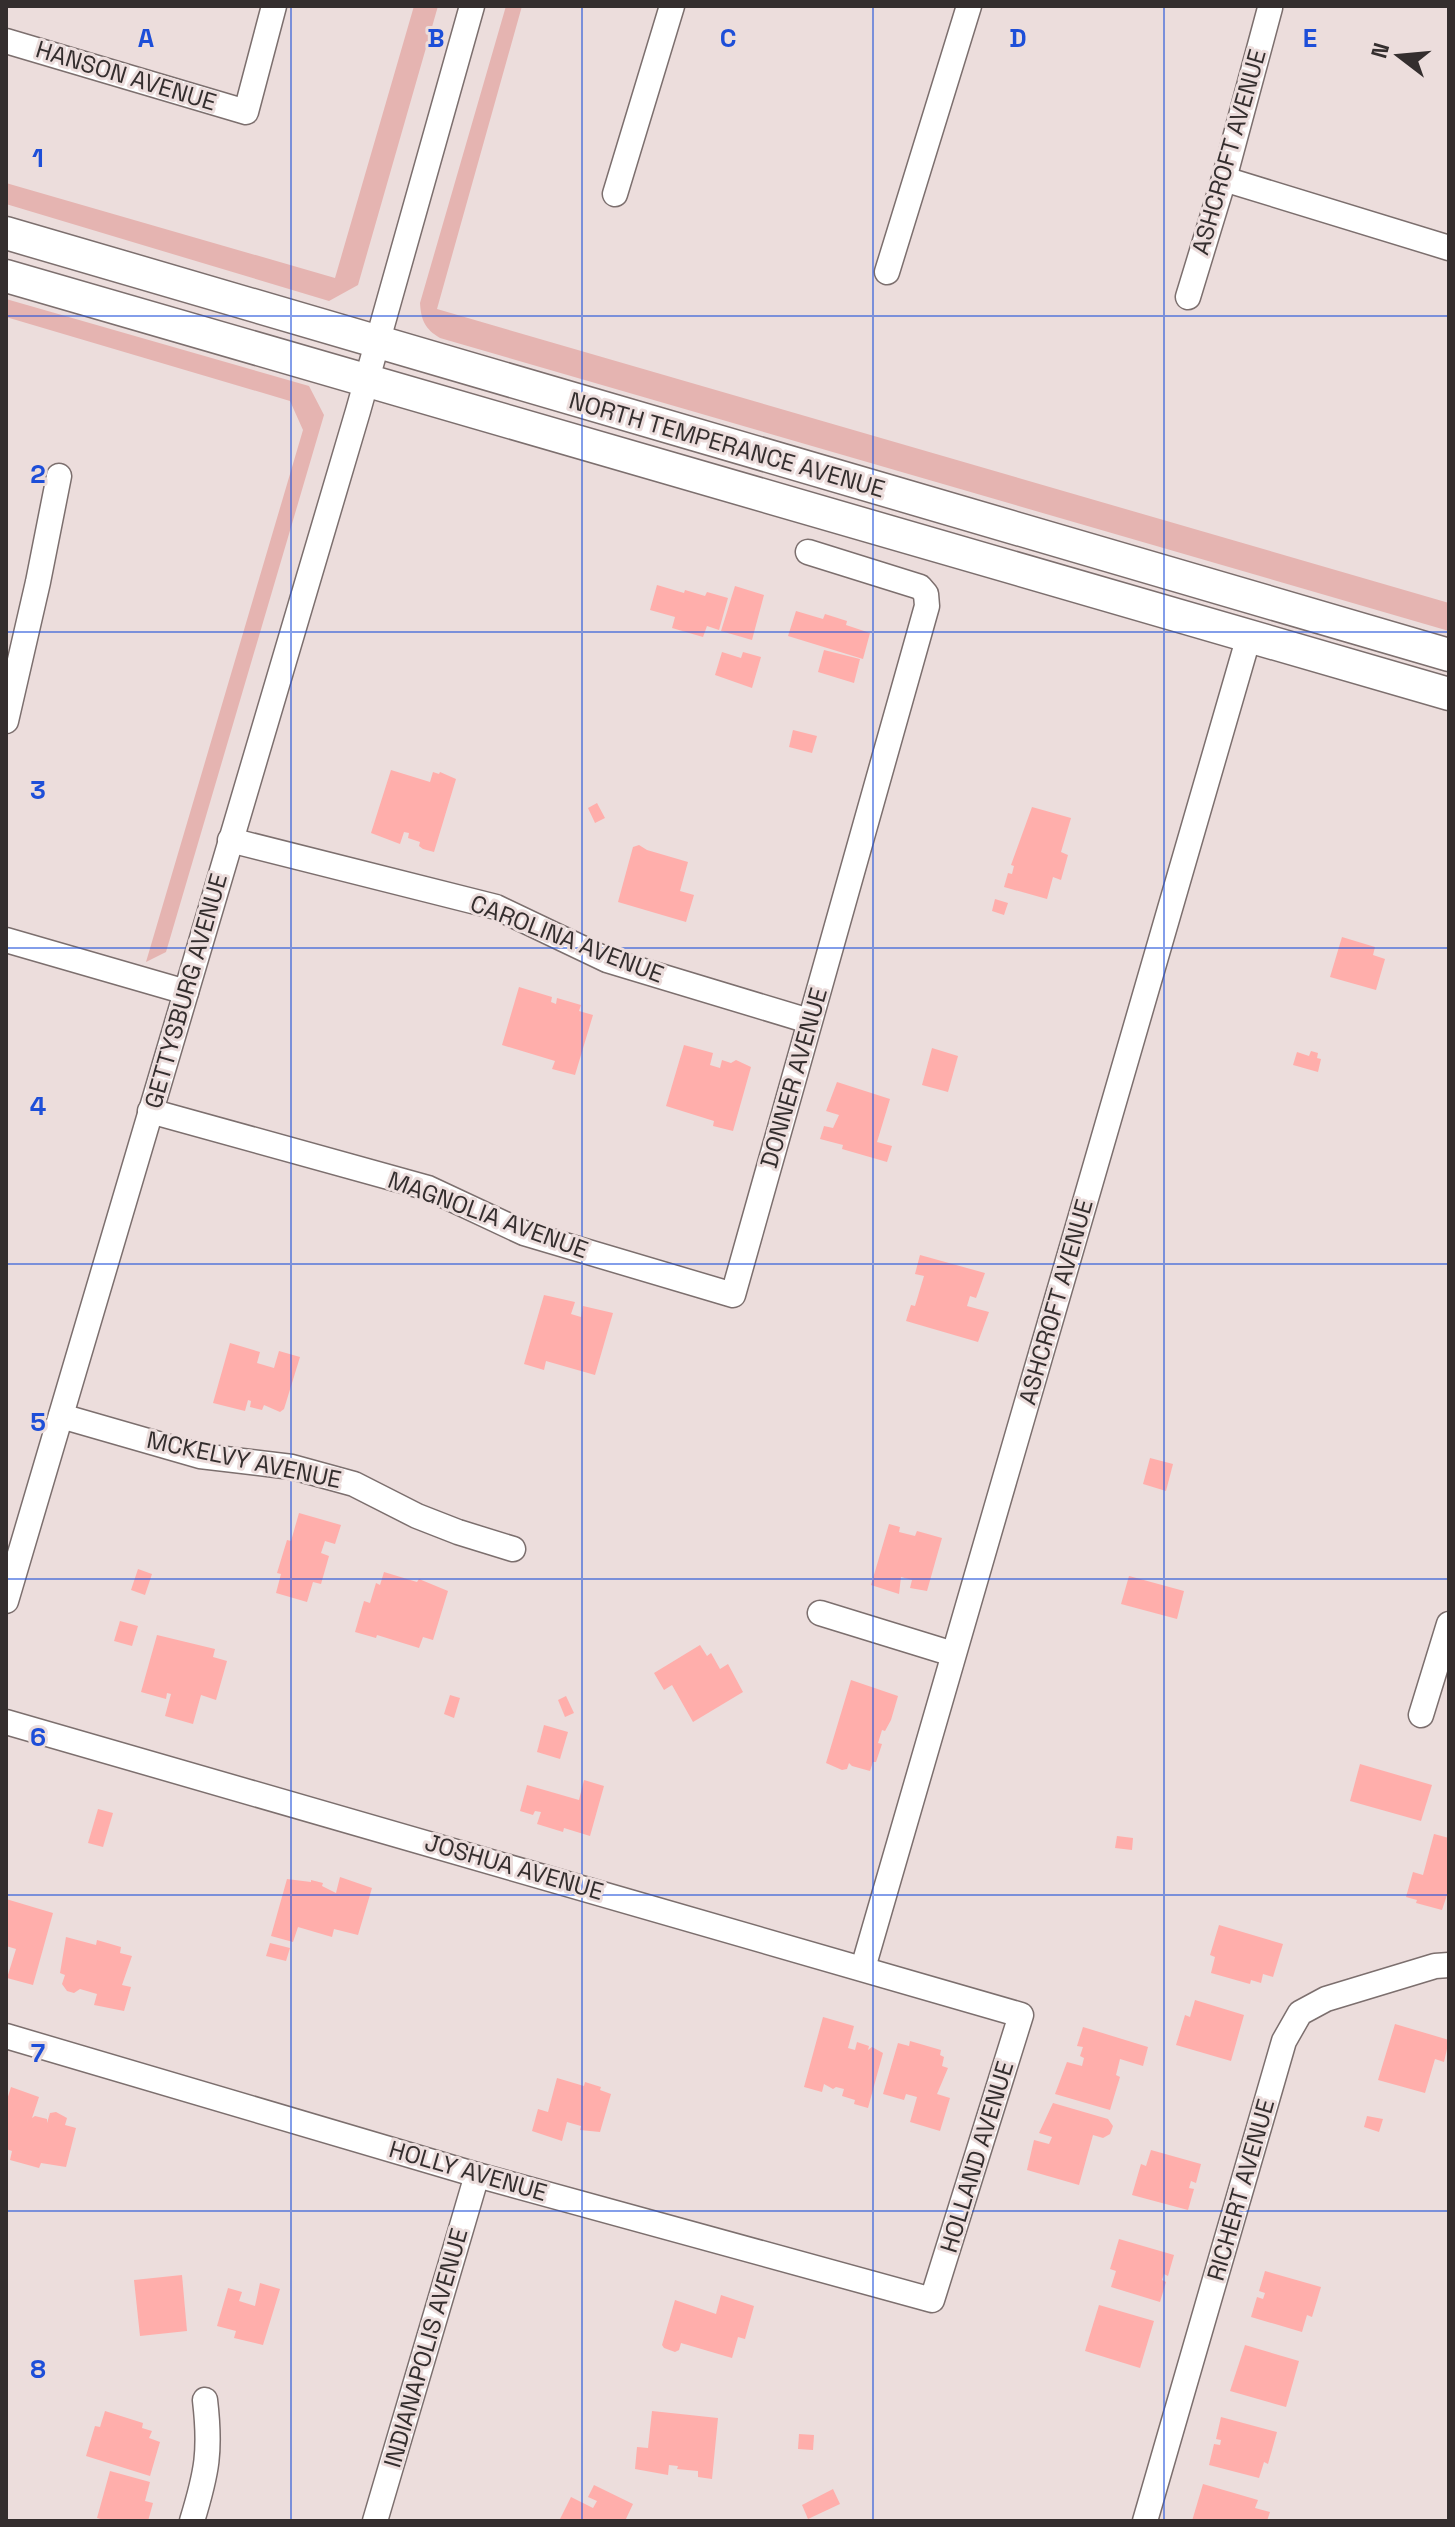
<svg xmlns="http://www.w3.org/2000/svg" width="1455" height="2527" font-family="'Space Grotesk',sans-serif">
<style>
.green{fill:#e5b4b1}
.building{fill:#ffaeab}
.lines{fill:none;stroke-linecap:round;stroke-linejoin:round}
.minor-casing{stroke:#7c6f6e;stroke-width:27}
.major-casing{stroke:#7c6f6e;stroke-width:35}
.minor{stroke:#fff;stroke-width:24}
.major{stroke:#fff;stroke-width:32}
.grid{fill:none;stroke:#1d4ed8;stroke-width:2;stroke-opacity:0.55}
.labels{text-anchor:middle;stroke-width:6;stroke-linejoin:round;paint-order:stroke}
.street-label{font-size:24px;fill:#342e2e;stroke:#ecdddc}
.grid-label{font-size:26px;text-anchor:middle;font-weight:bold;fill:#1d4ed8;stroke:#ecdddc;stroke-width:6;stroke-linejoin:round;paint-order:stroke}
</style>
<rect width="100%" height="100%" fill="#ecdddc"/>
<g class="green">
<path d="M414 6H438L358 285 329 301 6 204V183L335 278Z"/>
<path d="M506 6H522L437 309 1449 603V631L440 338C425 329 421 320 420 303Z"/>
<path d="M6 299 309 386 324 415 166 952 146 962 303 430 290 401 6 317Z"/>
</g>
<g class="building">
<path d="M657 585 684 593 685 590 705 596 707 592 728 598 719 630 707 626 703 637 672 628 675 617 650 610Z"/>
<path d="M735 586 764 595 752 640 721 631Z"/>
<path d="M796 611 823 619 825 614 847 621 846 625 870 633 863 659 788 636Z"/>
<path d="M824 650 860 659 854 683 818 672Z"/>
<path d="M722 652 741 658 743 652 761 657 752 688 715 675Z"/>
<path d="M793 730 817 736 812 753 789 747Z"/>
<path d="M391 770 430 782 433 772 439 774 440 772 456 779 434 852 423 849 419 846 420 842 408 838 409 833 404 832 400 844 371 833Z"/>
<path d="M597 803 605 818 595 823 588 808Z"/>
<path d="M1032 807 1071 818 1061 852 1068 855 1061 880 1053 877 1047 899 1004 887 1008 873 1012 874 1014 866 1011 865Z"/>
<path d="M639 845 647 850 688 862 680 891 694 895 686 922 618 902 633 847Z"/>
<path d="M995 899 1008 903 1004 915 992 911Z"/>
<path d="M1342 937 1375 947 1373 955 1385 959 1376 990 1330 977Z"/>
<path d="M519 987 552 997 551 1002 556 1004 557 998 581 1005 579 1011 593 1015 575 1075 552 1069 555 1061 502 1045Z"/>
<path d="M684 1045 713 1053 710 1065 720 1068 722 1060 731 1063 736 1060 751 1067 733 1131 713 1126 714 1121 666 1106Z"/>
<path d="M932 1048 958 1056 948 1092 922 1085Z"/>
<path d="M1311 1051 1318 1053 1317 1058 1321 1059 1318 1072 1293 1065 1297 1052 1309 1056Z"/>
<path d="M837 1082 890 1099 877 1142 892 1146 887 1162 842 1149 843 1145 820 1139 824 1126 833 1128 839 1115 826 1111Z"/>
<path d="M920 1255 985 1273 976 1298 970 1296 967 1306 989 1312 978 1342 906 1321 911 1305 915 1306 924 1276 915 1274Z"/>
<path d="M544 1295 575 1302 571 1314 581 1317 583 1306 613 1313 595 1375 546 1361 544 1370 524 1364Z"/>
<path d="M230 1343 260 1352 257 1363 274 1368 279 1351 300 1357 284 1409 280 1412 264 1405 262 1410 250 1407 251 1401 248 1400 245 1411 213 1403Z"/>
<path d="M1150 1458 1173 1464 1166 1491 1143 1484Z"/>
<path d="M299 1513 341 1525 335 1544 325 1541 321 1553 329 1556 321 1584 313 1582 307 1602 276 1593 281 1574 277 1573 287 1540 291 1541Z"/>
<path d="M889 1524 900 1527 899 1532 915 1536 917 1531 942 1538 927 1591 910 1588 912 1580 901 1577 899 1594 871 1585Z"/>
<path d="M138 1569 152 1574 145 1595 131 1590Z"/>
<path d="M384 1572 417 1582 419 1579 448 1591 433 1640 423 1637 419 1648 377 1635 376 1638 355 1632 364 1601 370 1603 376 1583 380 1585Z"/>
<path d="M1129 1576 1184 1591 1177 1619 1121 1604Z"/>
<path d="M120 1621 138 1626 132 1646 114 1641Z"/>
<path d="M157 1635 215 1649 213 1657 227 1661 216 1700 201 1695 193 1724 165 1716 171 1694 167 1693 166 1699 141 1692Z"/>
<path d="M700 1645 707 1656 711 1653 720 1669 728 1664 743 1692 693 1722 672 1685 664 1690 654 1673Z"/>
<path d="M851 1680 898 1696 891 1720 885 1731 882 1730 878 1743 882 1744 876 1762H873L870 1771 852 1766 849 1763 847 1769 842 1770 826 1763Z"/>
<path d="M450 1695 460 1698 454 1718 444 1714Z"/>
<path d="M566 1696 574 1713 565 1717 558 1700Z"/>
<path d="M544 1725 568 1732 560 1759 537 1752Z"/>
<path d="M1360 1764 1432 1785 1421 1821 1350 1801Z"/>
<path d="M584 1780 604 1786 590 1836 564 1828 563 1832 537 1824 541 1812 535 1811 533 1815 520 1811 527 1785 579 1800Z"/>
<path d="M98 1809 113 1813 103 1847 88 1843Z"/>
<path d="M1434 1834 1449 1838V1896L1447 1895 1442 1910 1416 1903 1417 1900 1406 1897 1413 1872 1423 1875Z"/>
<path d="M1117 1836 1133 1838 1132 1850 1115 1848Z"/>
<path d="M340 1877 372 1888 358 1935 334 1929 332 1937 298 1927 293 1942 271 1936 287 1879 311 1882V1880L323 1883 322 1886 336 1893Z"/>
<path d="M6 1899 53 1913 33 1985 7 1978 16 1949 6 1946Z"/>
<path d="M1219 1925 1283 1944 1273 1977 1263 1974 1261 1983 1251 1980 1250 1984 1211 1973 1215 1957 1210 1955Z"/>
<path d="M66 1937 96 1945 97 1940 121 1947 120 1953 132 1956 122 1985 131 1987 124 2011 94 2005 97 1994 80 1989 74 1993 67 1991 62 1984 65 1975 60 1973Z"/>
<path d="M270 1943 290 1948 286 1961 266 1956Z"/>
<path d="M1195 2000 1244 2015 1231 2061 1176 2045 1185 2015 1190 2017Z"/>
<path d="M823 2017 854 2026 848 2048 855 2050 857 2042 869 2046 868 2050 872 2047 883 2053 868 2108 854 2104 855 2100 842 2096 844 2089 836 2087 833 2089 824 2084 822 2092 804 2087Z"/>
<path d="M1395 2024 1449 2040 1444 2062 1435 2059 1425 2093 1378 2080Z"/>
<path d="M1083 2027 1148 2047 1143 2066 1120 2059 1116 2075 1120 2077 1110 2110 1055 2094 1067 2062 1082 2066 1084 2058 1080 2056 1083 2047 1077 2046Z"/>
<path d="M910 2041 941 2050 940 2055 944 2057 942 2066 948 2068 937 2094 950 2098 940 2131 910 2122 917 2097 906 2094 904 2100 883 2094 898 2043 909 2046Z"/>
<path d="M557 2078 584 2086 585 2082 601 2087 600 2090 611 2094 600 2132 580 2130 581 2126 567 2122 562 2141 532 2131 538 2109 548 2112Z"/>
<path d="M11 2087 39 2097 32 2118 35 2116 47 2119V2123L50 2113 56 2112 67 2118 65 2125 76 2128 66 2167 41 2163 39 2168 10 2160 12 2151 6 2149V2103Z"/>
<path d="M1053 2103 1108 2119 1113 2126 1110 2134 1103 2138 1093 2135 1079 2185 1027 2170 1034 2140 1049 2144 1052 2137 1039 2133Z"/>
<path d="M1367 2116 1383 2119 1379 2132 1364 2127Z"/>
<path d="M1151 2150 1201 2164 1196 2183 1191 2181 1189 2188 1194 2189 1188 2210 1132 2195 1141 2164 1146 2166Z"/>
<path d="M1119 2239 1174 2255 1168 2276 1164 2274 1162 2280 1166 2282 1160 2302 1111 2287 1116 2271 1110 2269Z"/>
<path d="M1265 2271 1321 2287 1312 2317 1307 2315 1302 2332 1251 2317 1257 2297 1263 2299 1265 2293 1259 2291Z"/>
<path d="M182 2275 187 2331 140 2336 134 2280Z"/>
<path d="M260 2283 280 2289 263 2345 234 2338 236 2331 217 2326 228 2288 242 2292 239 2301 255 2306Z"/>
<path d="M721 2295 754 2306 745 2339 738 2337 732 2358 681 2343 679 2350 675 2352 664 2348 662 2345 675 2300 716 2314Z"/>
<path d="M1099 2305 1154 2321 1140 2368 1085 2351Z"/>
<path d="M1245 2345 1299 2361 1286 2407 1230 2391Z"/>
<path d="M105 2411 143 2423 142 2428 152 2431 149 2438 160 2442 150 2476 86 2456 95 2426 100 2427Z"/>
<path d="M652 2411 718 2418 712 2479 698 2477V2471L677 2469 678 2466 669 2465 668 2475 635 2469 637 2447 648 2448Z"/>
<path d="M1221 2417 1277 2432 1268 2464 1264 2462 1259 2478 1209 2465 1214 2444 1220 2445 1221 2440 1216 2439Z"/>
<path d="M799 2434 814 2435 813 2450 798 2449Z"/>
<path d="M110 2471 150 2482 145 2501 153 2503 148 2521H108L97 2518Z"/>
<path d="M1203 2484 1258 2500 1255 2508 1270 2512 1267 2521H1192Z"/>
<path d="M594 2485 633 2504 625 2521H559L571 2497 593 2508 597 2501 588 2497Z"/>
<path d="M833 2489 840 2504 808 2519 802 2505Z"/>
</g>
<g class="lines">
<g class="minor-casing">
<g id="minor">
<path d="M6 41 246 112 274 6"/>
<path d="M1224 179 1449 248"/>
<path d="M615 194 672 6"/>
<path d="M887 272 969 6"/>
<path d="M1188 297 1224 179 1270 8"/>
<path d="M6 721 38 582 59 476"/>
<path d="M230 840 496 907 607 960 809 1021"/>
<path d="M6 940 186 992"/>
<path d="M150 1111 428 1188 524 1233 733 1295 927 606 926 594 920 587 808 552"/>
<path d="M61 1416 200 1456 292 1467 354 1484 417 1516 458 1532 513 1549"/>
<path d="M6 1601 358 411 472 6"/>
<path d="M820 1613 953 1654"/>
<path d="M1421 1715 1449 1624"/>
<path d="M6 1722 1021 2015 932 2300 477 2175 6 2036"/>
<path d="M863 1968 1249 636"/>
<path d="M192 2521C207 2472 211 2451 205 2400"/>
<path d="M375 2521 477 2175"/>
<path d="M1145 2521 1284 2041 1300 2013 1326 1999 1435 1966 1449 1965"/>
</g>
</g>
<g class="major-casing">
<g id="major">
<path d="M6 233 1449 655"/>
<path d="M6 276 1449 694"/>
</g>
</g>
<use href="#minor" class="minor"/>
<use href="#major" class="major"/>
</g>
<path class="grid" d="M291 6V2521M582 6V2521M873 6V2521M1164 6V2521M6 316H1449M6 632H1449M6 948H1449M6 1264H1449M6 1579H1449M6 1895H1449M6 2211H1449"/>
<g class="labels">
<g class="street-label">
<text transform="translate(126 76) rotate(17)" y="8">HANSON AVENUE</text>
<text transform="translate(1229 152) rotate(-74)" y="8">ASHCROFT AVENUE</text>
<text transform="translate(727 445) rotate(16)" y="8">NORTH TEMPERANCE AVENUE</text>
<text transform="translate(567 939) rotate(21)" y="8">CAROLINA AVENUE</text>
<text transform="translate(186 991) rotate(-74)" y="8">GETTYSBURG AVENUE</text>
<text transform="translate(794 1078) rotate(-74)" y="8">DONNER AVENUE</text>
<text transform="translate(488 1215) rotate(20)" y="8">MAGNOLIA AVENUE</text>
<text transform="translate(1056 1302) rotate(-74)" y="8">ASHCROFT AVENUE</text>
<text transform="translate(244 1460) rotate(12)" y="8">MCKELVY AVENUE</text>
<text transform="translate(514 1867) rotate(16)" y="8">JOSHUA AVENUE</text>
<text transform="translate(977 2157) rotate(-73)" y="8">HOLLAND AVENUE</text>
<text transform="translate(468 2171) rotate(16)" y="8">HOLLY AVENUE</text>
<text transform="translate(1241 2190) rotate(-74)" y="8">RICHERT AVENUE</text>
<text transform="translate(426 2348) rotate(-74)" y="8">INDIANAPOLIS AVENUE</text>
</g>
</g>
<g class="grid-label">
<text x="146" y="47">A</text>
<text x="436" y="47">B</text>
<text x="728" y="47">C</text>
<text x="1018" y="47">D</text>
<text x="1310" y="47">E</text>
<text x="38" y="167">1</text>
<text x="38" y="483">2</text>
<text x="38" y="799">3</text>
<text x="38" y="1115">4</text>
<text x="38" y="1431">5</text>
<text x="38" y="1746">6</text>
<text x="38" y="2062">7</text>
<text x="38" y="2378">8</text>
</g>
<rect width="1455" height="2527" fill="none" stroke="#342e2e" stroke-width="16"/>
<g transform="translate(1399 56) rotate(286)" stroke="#ecdddc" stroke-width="6" paint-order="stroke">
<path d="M0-6L14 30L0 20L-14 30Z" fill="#342e2e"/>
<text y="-12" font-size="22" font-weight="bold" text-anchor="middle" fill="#342e2e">N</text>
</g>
</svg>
